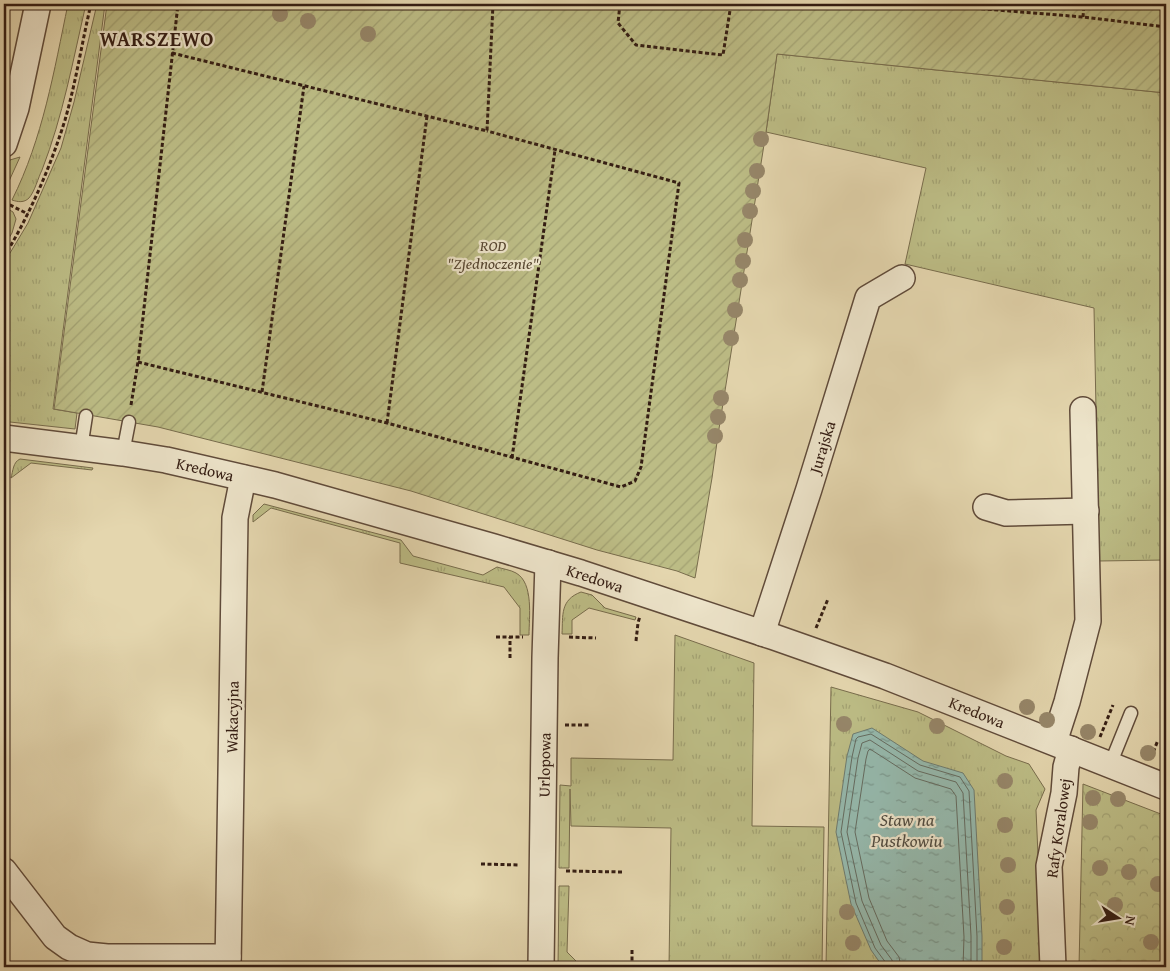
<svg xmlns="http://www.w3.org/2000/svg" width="1170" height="971" font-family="'Gentium Book Plus',serif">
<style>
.grass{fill:url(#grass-tufts);stroke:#786c4c}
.forest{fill:url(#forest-crowns);stroke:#786c4c}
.garden{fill:url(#garden-furrows);stroke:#786c4c}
.water{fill:url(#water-ripples);stroke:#6e7b6f}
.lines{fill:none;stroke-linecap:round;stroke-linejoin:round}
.shore{stroke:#646b60;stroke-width:1}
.service-casing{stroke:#604b3a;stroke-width:15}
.minor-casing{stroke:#604b3a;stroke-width:28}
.path{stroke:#341d13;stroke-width:3;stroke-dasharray:4 2.5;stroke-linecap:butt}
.service{stroke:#ede4ca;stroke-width:12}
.minor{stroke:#ede4ca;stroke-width:25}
.tree{fill:#968669}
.labels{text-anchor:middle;stroke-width:4.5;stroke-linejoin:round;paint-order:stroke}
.park-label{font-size:16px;font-style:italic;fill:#564530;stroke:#ede4ca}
.street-label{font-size:16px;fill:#341d13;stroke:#ede4ca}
.water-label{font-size:18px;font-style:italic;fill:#514c41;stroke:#ede4ca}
.district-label{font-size:21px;font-weight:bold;letter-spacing:1px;fill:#341d13;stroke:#ede4ca}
</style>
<defs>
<pattern id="grass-tufts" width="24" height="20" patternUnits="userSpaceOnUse" patternTransform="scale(1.25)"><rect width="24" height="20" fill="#bcbc85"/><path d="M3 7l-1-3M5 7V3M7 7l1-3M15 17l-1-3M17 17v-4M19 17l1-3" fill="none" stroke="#a2a172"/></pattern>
<pattern id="forest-crowns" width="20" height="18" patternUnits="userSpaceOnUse" patternTransform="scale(1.25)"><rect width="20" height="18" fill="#bcbc85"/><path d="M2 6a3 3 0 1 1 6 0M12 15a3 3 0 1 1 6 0" fill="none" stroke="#a2a172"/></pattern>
<pattern id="garden-furrows" width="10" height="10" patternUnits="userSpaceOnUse" patternTransform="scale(1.25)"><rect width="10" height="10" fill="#bcbc85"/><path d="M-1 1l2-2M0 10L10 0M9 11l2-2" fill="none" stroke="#a2a172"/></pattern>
<pattern id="water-ripples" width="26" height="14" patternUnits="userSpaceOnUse" patternTransform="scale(1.25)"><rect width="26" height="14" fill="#95b9ad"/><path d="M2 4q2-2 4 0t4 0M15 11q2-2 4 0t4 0" fill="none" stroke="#7a968c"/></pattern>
</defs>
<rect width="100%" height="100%" fill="#e4d6ae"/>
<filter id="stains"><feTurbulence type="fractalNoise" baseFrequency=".004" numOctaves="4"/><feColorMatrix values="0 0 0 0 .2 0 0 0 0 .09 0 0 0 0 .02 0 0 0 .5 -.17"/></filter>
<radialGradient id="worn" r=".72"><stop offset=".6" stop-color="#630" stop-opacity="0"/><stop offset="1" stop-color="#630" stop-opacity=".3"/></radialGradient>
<g class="grass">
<path d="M68 4H86C73 60 63 116 42 170 38 178 35 191 29 198 24 203 18 202 12 200 43 138 54 71 68 4Z"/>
<path d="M97 4H105L53 409 77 413 75 429 10 422 4 421V263L28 223 61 148 74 102Z"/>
<path d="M777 54 1166 93V560L1099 561 1094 308 905 264 926 168 766 132Z"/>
<path d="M20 157 4 192V173L10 160Z"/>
<path d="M8 209 13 212 16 219 12 233 4 246V217Z"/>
<path d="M20 459 93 468 92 470 31 463 11 478C13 471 13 462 20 459Z"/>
<path d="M264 504 401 540 413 556 483 575 497 567C503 569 511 570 516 573 534 583 529 618 529 635H520V608L504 587 400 563V543L271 508 253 522V515Z"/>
<path d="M581 592 592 595 605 608 636 617 635 620 589 608 572 620V634H562C563 615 560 600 581 592Z"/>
<path d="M675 635 754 663 752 826 824 827 822 967H669L671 828 571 826 570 789 569 868H559L560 785 571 786V758L673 760Z"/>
<path d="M831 687 918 712 1006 756 1029 764 1045 789 1036 810 1043 967H826Z"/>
<path d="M559 886H569L567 952 582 967H558Z"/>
</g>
<path class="forest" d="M1083 784 1166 816V967H1079Z"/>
<path class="garden" d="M107 4H1166V93L777 54 766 132 718 435 712 478 695 578 677 571 597 550 411 491 158 427 54 409Z"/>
<path class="water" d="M872 728 923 761 963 773 974 790 982 936V967H883L871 950 851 904 836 832 847 756 853 734Z"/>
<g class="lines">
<g class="shore">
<path d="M887 967 886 963 875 948 856 903 841 832 852 757 856 739 858 737 871 734 920 765 960 777 969 791 977 936V967"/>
<path d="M893 967 892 960 881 945 862 901 847 832 858 758 862 743 870 740 918 771 956 782 963 793 971 936V967"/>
<path d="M901 967 899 957 887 941 869 898 855 832 866 759 868 751 870 749 915 778 951 789 956 796 964 937 963 967"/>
</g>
<g class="service-casing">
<g id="service">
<path d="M81 448 86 416"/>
<path d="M123 453 129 422"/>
<path d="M1110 765 1131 713"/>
</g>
</g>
<g class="minor-casing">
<g id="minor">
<path d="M4 144 16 108 38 4"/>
<path d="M4 438 123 453 166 460 275 485 494 547 581 573 774 637 885 676 1166 787"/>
<path d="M986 507 1006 513 1086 511"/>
<path d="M762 633 809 489 868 298 902 278"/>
<path d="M1054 742 1067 702 1088 621 1083 410"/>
<path d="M4 871 55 937 69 947 87 955 107 957H228"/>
<path d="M228 967 235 518 243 478"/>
<path d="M541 967 545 658 548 563"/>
<path d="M1053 967 1049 866 1064 793 1066 767 1071 749"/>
</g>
</g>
<g class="path">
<path d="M620 4 618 23 636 45 723 55 731 4"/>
<path d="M923 4 1083 17 1166 27"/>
<path d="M1083 17 1084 4"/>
<path d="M172 53 487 131 493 4"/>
<path d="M4 202 28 214"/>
<path d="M4 257C30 214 50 168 65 120 76 82 82 42 91 4"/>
<path d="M138 362 387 423 621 487 635 481 641 467 679 183 487 131"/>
<path d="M262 392 304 86"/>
<path d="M131 405 138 362 178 4"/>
<path d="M387 423 427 116"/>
<path d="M512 458 555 150"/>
<path d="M816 628 828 599"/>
<path d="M496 637H523"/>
<path d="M569 637 596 638"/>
<path d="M636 641 638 623 640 616"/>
<path d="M510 658V637"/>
<path d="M565 725H591"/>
<path d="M1100 737 1113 705"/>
<path d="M1151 758 1158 740"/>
<path d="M481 864 520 865"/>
<path d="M566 871 623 872"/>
<path d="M632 967V949"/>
</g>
<use href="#service" class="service"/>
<use href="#minor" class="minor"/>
</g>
<g class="tree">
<circle cx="280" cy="14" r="8"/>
<circle cx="308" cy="21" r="8"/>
<circle cx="368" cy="34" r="8"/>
<circle cx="761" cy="139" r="8"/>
<circle cx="757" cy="171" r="8"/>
<circle cx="753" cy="191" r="8"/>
<circle cx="750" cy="211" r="8"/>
<circle cx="745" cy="240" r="8"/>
<circle cx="743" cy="261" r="8"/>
<circle cx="740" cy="280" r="8"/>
<circle cx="735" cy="310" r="8"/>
<circle cx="731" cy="338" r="8"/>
<circle cx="721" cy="398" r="8"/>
<circle cx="718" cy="417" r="8"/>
<circle cx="715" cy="436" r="8"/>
<circle cx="1027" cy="707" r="8"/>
<circle cx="1047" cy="720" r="8"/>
<circle cx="844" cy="724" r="8"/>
<circle cx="937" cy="726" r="8"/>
<circle cx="1088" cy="732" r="8"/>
<circle cx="1148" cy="753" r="8"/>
<circle cx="1005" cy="781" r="8"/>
<circle cx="1093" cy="798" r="8"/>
<circle cx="1118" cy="799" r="8"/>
<circle cx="1090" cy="822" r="8"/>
<circle cx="1005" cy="825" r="8"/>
<circle cx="1008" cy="865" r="8"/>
<circle cx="1100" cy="868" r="8"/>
<circle cx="1129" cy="872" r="8"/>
<circle cx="1158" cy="884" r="8"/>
<circle cx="1115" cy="905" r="8"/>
<circle cx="1007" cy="907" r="8"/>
<circle cx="847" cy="912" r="8"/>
<circle cx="1151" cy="942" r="8"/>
<circle cx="853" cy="943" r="8"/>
<circle cx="1004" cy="947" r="8"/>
</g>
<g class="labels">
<g class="park-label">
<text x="493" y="251">ROD<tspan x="493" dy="18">"Zjednoczenie"</tspan></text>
</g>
<g class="street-label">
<text transform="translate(822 447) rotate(-73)" y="6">Jurajska</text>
<text transform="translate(205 469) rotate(13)" y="6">Kredowa</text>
<text transform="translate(595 578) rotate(18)" y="6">Kredowa</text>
<text transform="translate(977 712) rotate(22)" y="6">Kredowa</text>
<text transform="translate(232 717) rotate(-89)" y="6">Wakacyjna</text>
<text transform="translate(544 765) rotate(-89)" y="6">Urlopowa</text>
<text transform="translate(1058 828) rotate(-82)" y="6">Rafy Koralowej</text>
</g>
<g class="water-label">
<text x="907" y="826">Staw na<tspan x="907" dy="21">Pustkowiu</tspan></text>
</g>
<g class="district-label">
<text x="157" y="46">WARSZEWO</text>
</g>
</g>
<rect width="1170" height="971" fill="none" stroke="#e4d6ae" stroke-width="20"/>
<rect x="5" y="5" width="1160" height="961" fill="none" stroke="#341d13" stroke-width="2.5"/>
<rect x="10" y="10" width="1150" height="951" fill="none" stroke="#341d13"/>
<g transform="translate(1118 918) rotate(102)" stroke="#ede4ca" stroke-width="4" paint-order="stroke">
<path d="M0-4L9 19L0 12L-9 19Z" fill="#341d13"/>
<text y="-8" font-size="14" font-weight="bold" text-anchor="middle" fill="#341d13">N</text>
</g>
<rect width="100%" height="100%" filter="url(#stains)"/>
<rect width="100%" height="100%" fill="url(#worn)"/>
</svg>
